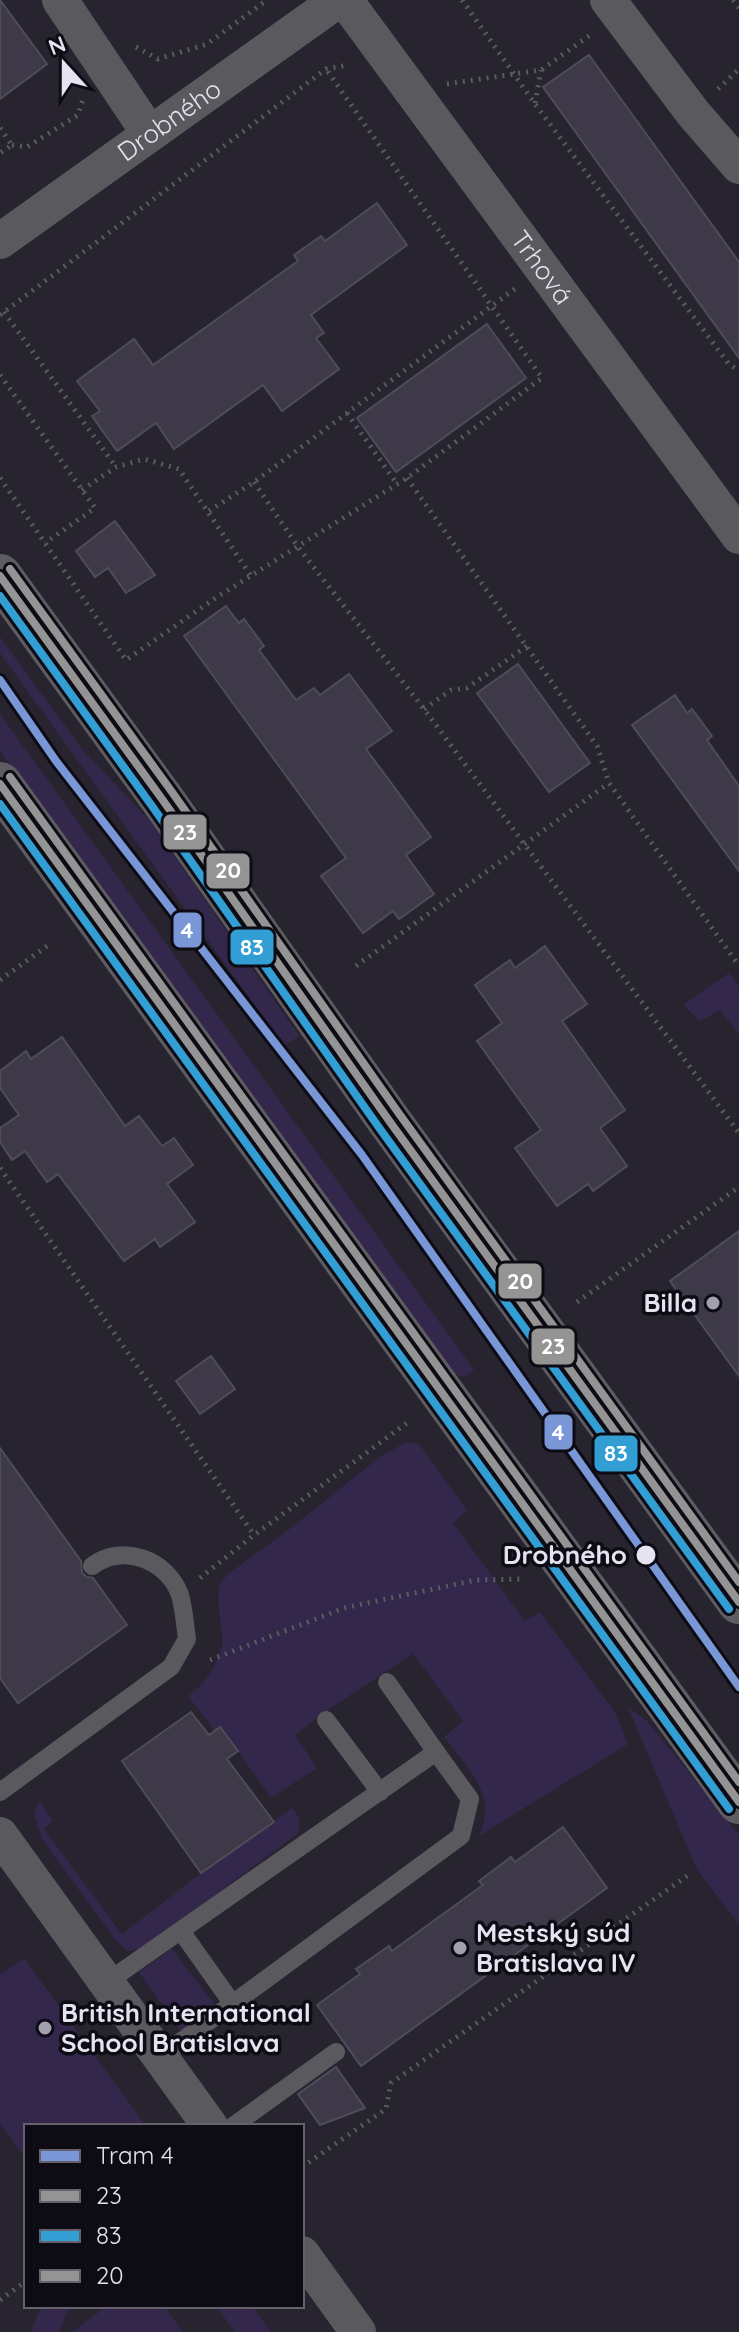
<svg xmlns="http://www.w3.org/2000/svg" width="739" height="2332" font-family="Quicksand,sans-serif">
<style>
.green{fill:#34274c}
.building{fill:#3e3948;stroke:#4f4c57;stroke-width:2}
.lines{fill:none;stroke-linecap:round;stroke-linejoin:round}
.path{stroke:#5b5a5f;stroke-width:5;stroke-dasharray:2 6;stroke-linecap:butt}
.service{stroke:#59595e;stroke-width:18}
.minor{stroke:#59595e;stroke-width:36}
.secondary{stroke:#5d5c61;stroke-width:44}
.bus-1-casing{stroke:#0d0b14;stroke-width:14}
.bus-2-casing{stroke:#0d0b14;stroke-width:14}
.bus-3-casing{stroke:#0d0b14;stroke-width:14}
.bus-1{stroke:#949494;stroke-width:8}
.bus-2{stroke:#339ed4;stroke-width:8}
.bus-3{stroke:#949494;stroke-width:8}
.tram-1-casing{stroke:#0d0b14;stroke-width:14}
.tram-1{stroke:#7996d7;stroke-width:8}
.poi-dot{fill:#a3a0ad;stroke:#0d0b14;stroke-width:3}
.stop-dot{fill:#e6e3f1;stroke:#0d0b14;stroke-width:3}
.labels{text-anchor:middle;stroke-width:7;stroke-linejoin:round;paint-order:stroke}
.street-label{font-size:26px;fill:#e6e3f1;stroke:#0d0b14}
.poi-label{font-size:26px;font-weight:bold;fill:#e6e3f1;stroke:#0d0b14;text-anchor:start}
.stop-label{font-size:26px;font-weight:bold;fill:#e6e3f1;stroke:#0d0b14;text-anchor:end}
.line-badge{stroke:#0d0b14;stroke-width:3}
.badge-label{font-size:22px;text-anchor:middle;font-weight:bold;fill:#fff}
</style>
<rect width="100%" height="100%" fill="#27242f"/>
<g class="green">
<path d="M0 637 82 749 151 822 299 1036 284 1046 0 653Z"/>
<path d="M0 714 474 1370 464 1377 450 1373 0 751Z"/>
<path d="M729 973 739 987V1035L720 1010 700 1021 683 1005Z"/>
<path d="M407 1442 418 1444 421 1447 467 1510 453 1523 525 1621 540 1612 615 1712 628 1744 479 1836C498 1794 468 1769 444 1737L463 1721 413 1654 335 1705 295 1735 317 1768 271 1798 221 1727 215 1731 188 1696 203 1683 215 1665 223 1644 218 1599 219 1585 228 1574 291 1528 381 1456Z"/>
<path d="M628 1707 646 1720 739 1835V1924L697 1870Z"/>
<path d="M40 1802 53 1821 44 1829 122 1934 201 1873 292 1808C300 1817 301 1823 297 1834L148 1945 138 1950 127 1951 114 1938 42 1839 34 1813 38 1803Z"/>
<path d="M172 1949 215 2005 212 2009 181 2032 139 1972Z"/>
<path d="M24 1958 146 2126H26V2159L0 2123V1975Z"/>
<path d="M44 2306H73L67 2311 60 2332H31L38 2314Z"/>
<path d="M107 2306H164L183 2332H72Z"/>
<path d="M216 2306H252L271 2332H235Z"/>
</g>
<g class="building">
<path d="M0 0 47 64 0 99Z"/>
<path d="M589 55 739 262V358L543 87Z"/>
<path d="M377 203 407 245 311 315 324 333 316 338 339 369 282 411 263 385 174 449 156 423 117 451 92 416 100 411 77 381 134 339 153 365 298 261 294 255 321 236 325 241Z"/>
<path d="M487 324 526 378 396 472 357 418Z"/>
<path d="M115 521 155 575 126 593 108 568 95 577 76 551Z"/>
<path d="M226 606 239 623 244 619 264 646 259 650 296 700 314 688 320 695 349 674 392 731 366 749 431 837 406 855 434 894 399 919 393 911 363 933 321 876 346 858 184 636Z"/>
<path d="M518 664 590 763 549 792 477 693Z"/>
<path d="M675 695 687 713 692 709 712 736 707 740 739 786V871L632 725Z"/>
<path d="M545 946 587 1004 562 1021 625 1110 600 1128 627 1166 593 1191 588 1184 557 1206 515 1148 541 1130 477 1041 502 1023 475 985 510 960 515 968Z"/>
<path d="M62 1037 125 1126 139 1116 162 1146 174 1138 193 1165 167 1184 195 1222 160 1247 155 1239 124 1261 58 1174 47 1182 25 1151 12 1160 0 1142V1128L19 1115 0 1088V1071L26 1051 31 1059Z"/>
<path d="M739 1231V1376L670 1281Z"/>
<path d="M211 1356 235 1389 200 1414 176 1381Z"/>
<path d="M0 1448 81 1561 82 1573 87 1577 93 1578 127 1625 18 1703 0 1678Z"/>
<path d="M191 1712 209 1735 220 1727 238 1751 227 1759 274 1822 201 1873 122 1761Z"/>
<path d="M563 1827 607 1888 361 2066 317 2005 360 1974 356 1969 389 1946 392 1951 483 1885 479 1881 511 1857 515 1862Z"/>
<path d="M336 2067 365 2108 320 2125 298 2094Z"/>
</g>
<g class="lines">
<g class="path">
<path d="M462 0 535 104 728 363 739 371"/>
<path d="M733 0 739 8"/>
<path d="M136 47 158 59 207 44 267 0"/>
<path d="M447 84 541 70 593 33"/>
<path d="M718 89 739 69"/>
<path d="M535 103 541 70"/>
<path d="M0 128 12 145 0 153"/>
<path d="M12 145 27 147 78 115 84 96"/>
<path d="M4 312 116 467"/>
<path d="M0 315 326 69 348 65"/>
<path d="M0 375 95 508 45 543"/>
<path d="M347 413 397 484"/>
<path d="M0 478 126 660 214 599 407 478 542 378 326 69"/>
<path d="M407 478 597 746 609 783 739 966"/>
<path d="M254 482 298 547 424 709 739 1133"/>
<path d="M82 490 116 467 144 459 179 469 251 576"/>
<path d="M209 511 254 482 516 288"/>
<path d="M424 709 451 690 467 688 527 646"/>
<path d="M356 966 609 783"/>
<path d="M0 980 47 946"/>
<path d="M0 1168 254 1535"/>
<path d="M577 1302 739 1187"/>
<path d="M200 1578 254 1535 407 1423"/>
<path d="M210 1660 344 1608 476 1580 525 1579"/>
<path d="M302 2167 386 2109 391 2083 690 1874"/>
<path d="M0 2300 26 2281"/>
</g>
<g class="service">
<path d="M387 1682 436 1752"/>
<path d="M326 1720 380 1792"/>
<path d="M0 1792 171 1667 187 1639C185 1625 184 1609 180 1595 167 1559 122 1543 92 1566"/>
<path d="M181 1931 232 2003"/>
<path d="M107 1982 436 1752 470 1799 461 1836 160 2057"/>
<path d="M233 2126 336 2052"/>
</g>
<g class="minor">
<path d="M60 0 149 133"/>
<path id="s1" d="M345 0 739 536"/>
<path d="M608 0 693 113 739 166"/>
<path id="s2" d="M0 241 338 0"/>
<path d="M0 1835 210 2126"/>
<path d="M302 2254 358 2332"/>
</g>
<g class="secondary">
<path d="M0 576 162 799 390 1122 739 1602"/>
<path d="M0 784 739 1802"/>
</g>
<g class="bus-1-casing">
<g id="bus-1">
<path d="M0 576 162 799 390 1122 739 1602"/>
<path d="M0 784 739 1802"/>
</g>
</g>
<g class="bus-2-casing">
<g id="bus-2">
<path d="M0 596 152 806 380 1129 729 1609"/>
<path d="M0 804 729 1809"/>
</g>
</g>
<g class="bus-3-casing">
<g id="bus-3">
<path d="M10 569 172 792 400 1115 739 1582"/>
<path d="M10 777 739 1782"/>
</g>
</g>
<use href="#bus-1" class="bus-1"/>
<use href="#bus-2" class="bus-2"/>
<use href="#bus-3" class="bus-3"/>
<g class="tram-1-casing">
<path id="tram-1" d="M0 680 56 761 362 1155 739 1687"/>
</g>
<use href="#tram-1" class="tram-1"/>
</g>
<g class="poi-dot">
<circle cx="713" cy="1303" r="8"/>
<circle cx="460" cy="1948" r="8"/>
<circle cx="45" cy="2028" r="8"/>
</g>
<circle class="stop-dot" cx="646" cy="1555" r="11"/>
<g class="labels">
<g class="street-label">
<text dy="9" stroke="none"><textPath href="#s2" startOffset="208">Drobného</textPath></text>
<text dy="9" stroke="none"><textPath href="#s1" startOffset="332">Trhová</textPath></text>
</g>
<g class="poi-label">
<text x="697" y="1312" text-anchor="end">Billa</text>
<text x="476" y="1942">Mestský súd<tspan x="476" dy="30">Bratislava IV</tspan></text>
<text x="61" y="2022">British International<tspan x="61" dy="30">School Bratislava</tspan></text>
</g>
<g class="stop-label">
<text x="627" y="1564">Drobného</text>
</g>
</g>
<g class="line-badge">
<rect x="162" y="813" width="46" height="38" rx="8" fill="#949494"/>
<rect x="205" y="852" width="46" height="38" rx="8" fill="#949494"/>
<rect x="172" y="911" width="31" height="38" rx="8" fill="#7996d7"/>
<rect x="229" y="928" width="46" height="38" rx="8" fill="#339ed4"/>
<rect x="497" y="1262" width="46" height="38" rx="8" fill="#949494"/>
<rect x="530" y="1327" width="46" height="39" rx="8" fill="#949494"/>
<rect x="543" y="1413" width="31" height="38" rx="8" fill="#7996d7"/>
<rect x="593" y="1434" width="46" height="39" rx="8" fill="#339ed4"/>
</g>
<g class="badge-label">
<text x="185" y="840">23</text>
<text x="228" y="878">20</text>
<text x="187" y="938">4</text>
<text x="252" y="955">83</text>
<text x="520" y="1289">20</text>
<text x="553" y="1354">23</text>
<text x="558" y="1440">4</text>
<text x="616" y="1461">83</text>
</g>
<rect x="24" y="2124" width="280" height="184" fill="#0d0b14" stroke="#64616c" stroke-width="2"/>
<rect x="40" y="2150" width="40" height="12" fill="#7996d7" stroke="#64616c" stroke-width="2"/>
<text x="96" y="2164" font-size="24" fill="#e6e3f1">Tram 4</text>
<rect x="40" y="2190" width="40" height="12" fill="#949494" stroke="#64616c" stroke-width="2"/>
<text x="96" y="2204" font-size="24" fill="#e6e3f1">23</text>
<rect x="40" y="2230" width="40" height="12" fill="#339ed4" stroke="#64616c" stroke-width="2"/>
<text x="96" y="2244" font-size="24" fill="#e6e3f1">83</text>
<rect x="40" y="2270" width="40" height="12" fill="#949494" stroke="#64616c" stroke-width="2"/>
<text x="96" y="2284" font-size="24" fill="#e6e3f1">20</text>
<g transform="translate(64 64) rotate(339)" stroke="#0d0b14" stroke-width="6" paint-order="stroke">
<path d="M0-6L14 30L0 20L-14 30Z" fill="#e6e3f1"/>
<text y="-12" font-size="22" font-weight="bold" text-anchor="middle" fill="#e6e3f1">N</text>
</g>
</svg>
